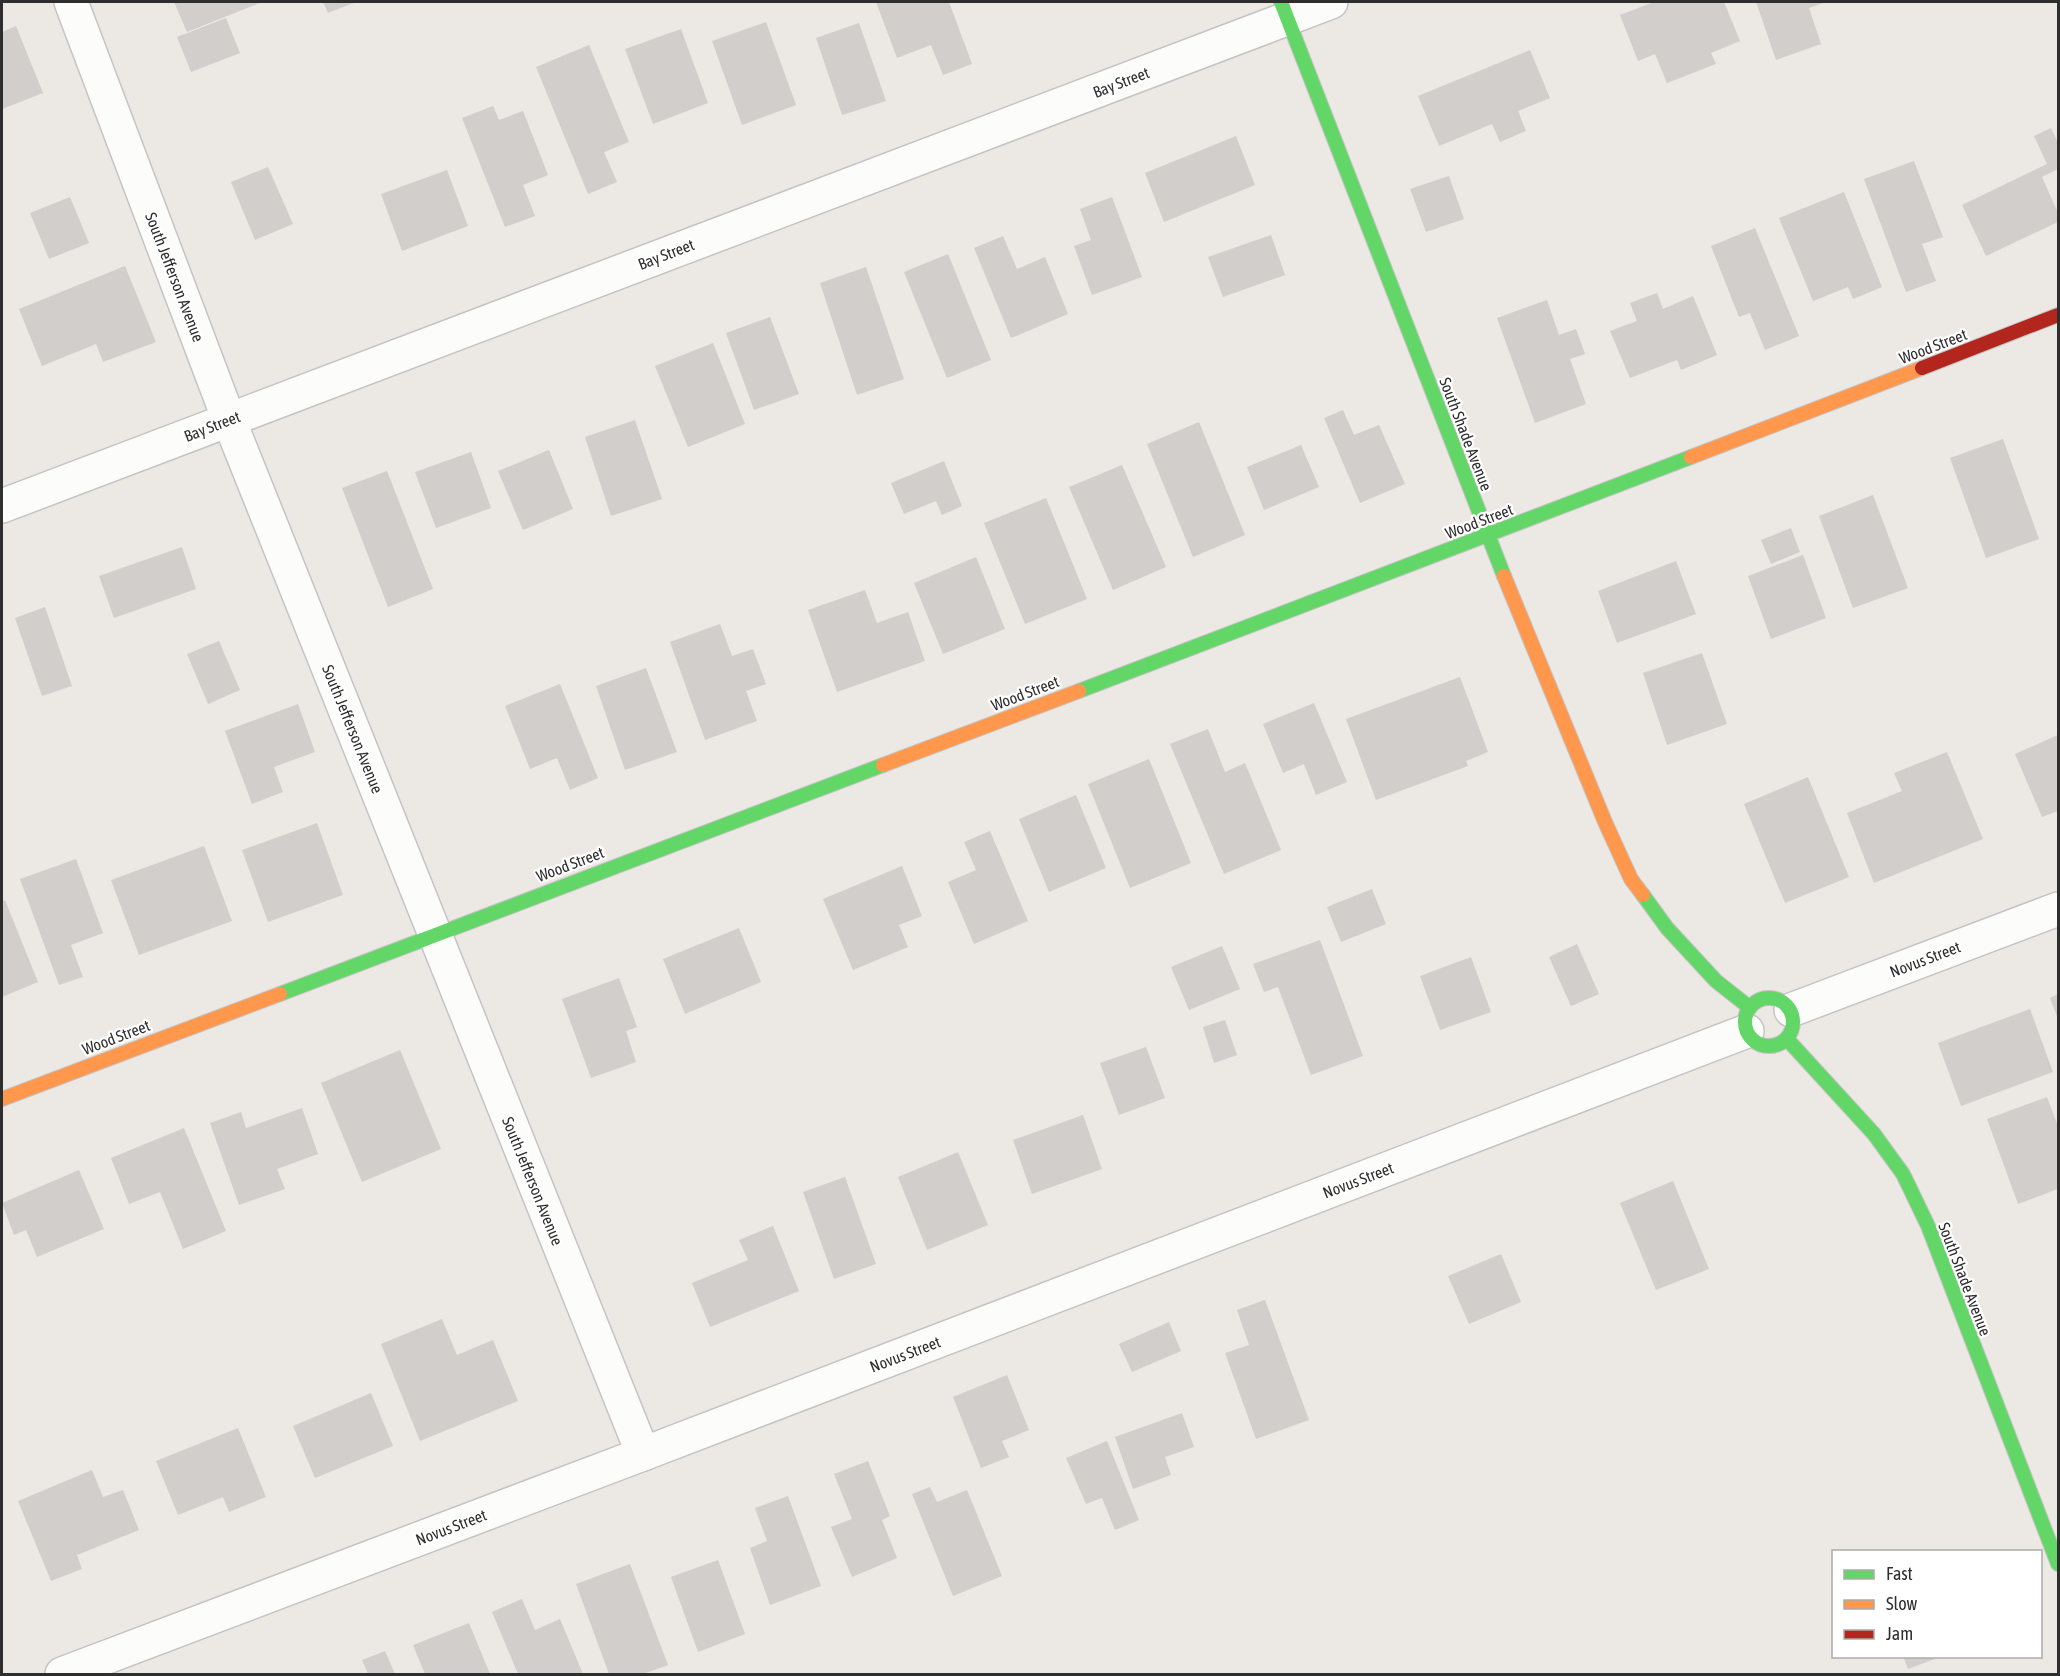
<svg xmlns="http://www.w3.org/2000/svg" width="2060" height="1676" font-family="'Asap Condensed',sans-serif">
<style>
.building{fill:#d1cecb}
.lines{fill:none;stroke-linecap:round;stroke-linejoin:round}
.street-casing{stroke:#c5c4c5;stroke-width:36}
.fast-casing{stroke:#c5c4c5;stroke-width:16}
.slow-casing{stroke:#c5c4c5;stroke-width:16}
.jam-casing{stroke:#c5c4c5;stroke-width:16}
.street{stroke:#fcfcfb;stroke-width:33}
.fast{stroke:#63d668;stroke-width:14}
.slow{stroke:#ff974d;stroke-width:14}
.jam{stroke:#b3261e;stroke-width:14}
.labels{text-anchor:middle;stroke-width:4.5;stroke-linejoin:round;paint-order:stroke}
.street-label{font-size:16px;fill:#2e2e2e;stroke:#fff}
</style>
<rect width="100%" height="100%" fill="#ece8e4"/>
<g class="building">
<path d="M174 2H262L187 32Z"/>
<path d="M323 2H356L328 13Z"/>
<path d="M876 2H949L972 64 943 75 931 45 897 58Z"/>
<path d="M1654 2H1724L1740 41 1711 53 1716 64 1667 83 1655 54 1638 61 1620 15Z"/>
<path d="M1756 2H1826L1809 8 1821 44 1776 60Z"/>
<path d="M226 18 240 53 191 72 177 37Z"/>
<path d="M766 22 796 105 742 125 712 41Z"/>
<path d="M859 23 886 101 842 115 816 38Z"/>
<path d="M16 26 43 93 2 109V32Z"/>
<path d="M681 29 708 103 653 124 625 49Z"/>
<path d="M589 45 629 142 604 152 617 182 588 194 536 67Z"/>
<path d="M1530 50 1550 98 1518 111 1526 131 1500 142 1492 124 1439 146 1418 96Z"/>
<path d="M493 106 499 120 523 111 548 175 523 185 535 216 505 227 462 118Z"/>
<path d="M2051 128 2058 143V169L2042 177 2058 213V222L1986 256 1962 205 2047 164 2034 136Z"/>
<path d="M1236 136 1255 185 1164 222 1145 173Z"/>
<path d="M1914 161 1943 237 1922 244 1936 281 1906 292 1864 179Z"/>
<path d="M268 167 293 224 255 240 231 182Z"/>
<path d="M447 170 468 226 402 251 381 194Z"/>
<path d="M1449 176 1464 219 1426 232 1410 189Z"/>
<path d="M1844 192 1882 287 1853 299 1848 287 1813 301 1779 218Z"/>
<path d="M70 197 89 243 49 259 30 213Z"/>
<path d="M1112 197 1142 277 1092 295 1074 246 1091 240 1080 209Z"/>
<path d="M1755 228 1799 336 1765 350 1750 313 1739 317 1711 246Z"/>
<path d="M1271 235 1285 275 1223 297 1208 257Z"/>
<path d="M1003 236 1017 269 1045 257 1068 314 1011 338 974 248Z"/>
<path d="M948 254 991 360 947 378 904 272Z"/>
<path d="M125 266 156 342 103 362 96 344 42 366 19 309Z"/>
<path d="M866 267 904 379 857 395 820 283Z"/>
<path d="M1657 293 1663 309 1693 296 1717 355 1681 370 1677 360 1630 378 1610 331 1637 321 1630 303Z"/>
<path d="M1547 300 1559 335 1576 329 1585 354 1570 359 1586 404 1535 423 1497 318Z"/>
<path d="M770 317 799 394 754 410 726 333Z"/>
<path d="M713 343 745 424 688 447 655 366Z"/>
<path d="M1343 410 1354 435 1379 425 1405 484 1360 503 1324 418Z"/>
<path d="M635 420 662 499 611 516 585 437Z"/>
<path d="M1199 422 1245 535 1193 557 1147 444Z"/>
<path d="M2003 439 2039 539 1986 558 1950 458Z"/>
<path d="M1301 445 1319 487 1264 510 1247 467Z"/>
<path d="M549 450 573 509 523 530 498 471Z"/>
<path d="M471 452 491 508 436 528 415 472Z"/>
<path d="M944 461 962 506 942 515 936 501 904 514 891 483Z"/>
<path d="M1122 465 1166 567 1113 590 1069 487Z"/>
<path d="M387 471 433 589 388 607 342 488Z"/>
<path d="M1873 495 1908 588 1853 608 1819 516Z"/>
<path d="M1046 498 1087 599 1025 624 984 523Z"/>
<path d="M1791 528 1800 552 1771 564 1761 540Z"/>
<path d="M182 547 196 589 114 618 99 576Z"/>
<path d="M1803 555 1826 618 1771 639 1748 576Z"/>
<path d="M976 557 1005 629 943 654 914 583Z"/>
<path d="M1676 561 1696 614 1617 643 1598 591Z"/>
<path d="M865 590 877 623 908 612 925 661 837 692 808 610Z"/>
<path d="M45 607 72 686 42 696 15 618Z"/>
<path d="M720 624 732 656 753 649 766 684 746 691 757 721 705 740 670 642Z"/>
<path d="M219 641 240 690 208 704 187 654Z"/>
<path d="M1702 653 1727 724 1667 745 1643 673Z"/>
<path d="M646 668 677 752 625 770 596 686Z"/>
<path d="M1460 677 1488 752 1466 761 1468 766 1376 800 1346 719Z"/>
<path d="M560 684 598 778 570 790 557 758 530 769 505 706Z"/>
<path d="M1314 703 1347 782 1316 795 1304 764 1283 773 1263 724Z"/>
<path d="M298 704 315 752 274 767 283 792 252 804 225 731Z"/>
<path d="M1208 729 1225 772 1245 763 1281 850 1224 874 1170 744Z"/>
<path d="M2058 735V811L2042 817 2015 754Z"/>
<path d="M1947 752 1983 839 1874 883 1847 813 1902 791 1894 773Z"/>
<path d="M1149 759 1191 863 1130 888 1088 784Z"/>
<path d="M1808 777 1849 877 1785 903 1744 804Z"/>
<path d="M1076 795 1106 868 1049 892 1019 819Z"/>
<path d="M317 823 343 895 268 922 242 850Z"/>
<path d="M990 831 1028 921 974 944 948 882 976 870 964 842Z"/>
<path d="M204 846 232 921 139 955 111 880Z"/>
<path d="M76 859 103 933 71 945 83 977 59 985 20 879Z"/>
<path d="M902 866 922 916 899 925 908 947 853 970 823 899Z"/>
<path d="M1372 889 1386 924 1341 942 1327 907Z"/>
<path d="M5 900 38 982 2 997V902Z"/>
<path d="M739 928 761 982 685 1014 663 959Z"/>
<path d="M1320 940 1363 1056 1311 1075 1278 987 1264 992 1253 964Z"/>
<path d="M1577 944 1599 994 1571 1006 1549 957Z"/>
<path d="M1222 946 1240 989 1189 1010 1171 967Z"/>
<path d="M1471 957 1491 1012 1440 1030 1420 976Z"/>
<path d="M619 978 637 1027 626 1031 636 1062 591 1078 562 999Z"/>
<path d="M2058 994V1019L2050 998Z"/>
<path d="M2030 1009 2053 1072 1961 1106 1938 1043Z"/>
<path d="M1225 1020 1237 1055 1214 1063 1203 1027Z"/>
<path d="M1146 1047 1165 1098 1119 1115 1100 1063Z"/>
<path d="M400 1050 441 1149 362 1182 321 1083Z"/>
<path d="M2047 1097 2058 1126V1189L2018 1204 1987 1119Z"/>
<path d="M302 1108 318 1154 277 1169 285 1189 239 1205 210 1123 241 1112 246 1128Z"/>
<path d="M1083 1115 1102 1169 1032 1194 1013 1140Z"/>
<path d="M184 1128 226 1231 183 1249 160 1192 129 1204 111 1158Z"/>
<path d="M958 1152 988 1225 927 1250 898 1177Z"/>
<path d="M79 1170 104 1229 37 1257 26 1230 14 1235 2 1203Z"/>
<path d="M845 1177 876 1264 834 1279 803 1192Z"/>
<path d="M1673 1181 1709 1269 1656 1290 1620 1203Z"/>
<path d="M773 1226 799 1291 710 1327 692 1283 748 1260 739 1240Z"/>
<path d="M1501 1254 1521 1302 1469 1324 1448 1276Z"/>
<path d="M1265 1300 1309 1420 1256 1439 1225 1353 1249 1345 1237 1310Z"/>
<path d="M442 1319 457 1355 493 1340 518 1401 420 1441 381 1344Z"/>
<path d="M1169 1322 1181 1351 1132 1372 1119 1344Z"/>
<path d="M1007 1375 1029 1430 1002 1441 1009 1457 981 1468 953 1397Z"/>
<path d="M371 1393 393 1446 315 1478 293 1426Z"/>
<path d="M1182 1413 1194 1447 1165 1457 1171 1475 1133 1489 1115 1437Z"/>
<path d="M238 1428 266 1497 229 1512 223 1497 178 1515 156 1461Z"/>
<path d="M1107 1441 1139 1520 1115 1530 1102 1498 1086 1504 1066 1458Z"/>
<path d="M868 1461 890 1516 882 1520 897 1558 852 1577 831 1527 852 1519 834 1474Z"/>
<path d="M92 1470 103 1497 123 1490 139 1530 77 1555 82 1569 51 1581 18 1501Z"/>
<path d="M930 1487 937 1502 967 1490 1002 1576 953 1596 912 1494Z"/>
<path d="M788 1496 821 1586 770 1605 750 1548 767 1541 755 1508Z"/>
<path d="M718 1560 745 1634 698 1652 671 1577Z"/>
<path d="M630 1564 668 1665 643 1674H609L576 1584Z"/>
<path d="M522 1599 535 1630 560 1619 583 1674H518L492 1612Z"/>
<path d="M469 1623 490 1674H425L413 1645Z"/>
<path d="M385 1651 395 1674H368L362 1660Z"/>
<path d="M1903 1656H1940V1657L1908 1669Z"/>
</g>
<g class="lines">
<g class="street-casing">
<g id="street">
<path d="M71 2 229 420 643 1454"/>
<path d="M2 506 1331 2"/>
<path d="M1791 1010 2058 909"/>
<path d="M62 1674 643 1454 1747 1031"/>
</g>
</g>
<g class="fast-casing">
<g id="fast">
<path d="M1281 2 1504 576"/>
<path d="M1079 691 1691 457"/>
<path d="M1643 895 1667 928 1716 981 1749 1007"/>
<path d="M280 994 883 765"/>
<circle cx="1769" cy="1022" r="24"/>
<path d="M1787 1039 1874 1134 1903 1174 1928 1226 2058 1564"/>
</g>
</g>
<g class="slow-casing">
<g id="slow">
<path d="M1691 457 1922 368"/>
<path d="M1504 576 1605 822 1631 879 1643 895"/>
<path d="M883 765 1079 691"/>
<path d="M2 1099 280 994"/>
</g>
</g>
<g class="jam-casing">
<path id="jam" d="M1922 368 2058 315"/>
</g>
<use href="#street" class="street"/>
<use href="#fast" class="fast"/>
<use href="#slow" class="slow"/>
<use href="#jam" class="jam"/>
</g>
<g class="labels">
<g class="street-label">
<text transform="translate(1121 82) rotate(-21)" y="6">Bay Street</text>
<text transform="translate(666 254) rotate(-21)" y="6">Bay Street</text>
<text transform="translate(175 277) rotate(69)" y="6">South Jefferson Avenue</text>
<text transform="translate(1933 346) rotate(-21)" y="6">Wood Street</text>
<text transform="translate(212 426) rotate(-21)" y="6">Bay Street</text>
<text transform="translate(1466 434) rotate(69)" y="6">South Shade Avenue</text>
<text transform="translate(1479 521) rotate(-21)" y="6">Wood Street</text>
<text transform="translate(1025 693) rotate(-21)" y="6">Wood Street</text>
<text transform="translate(353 729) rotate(68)" y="6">South Jefferson Avenue</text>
<text transform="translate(570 864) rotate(-21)" y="6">Wood Street</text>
<text transform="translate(1925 959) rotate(-21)" y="6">Novus Street</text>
<text transform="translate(116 1037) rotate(-21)" y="6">Wood Street</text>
<text transform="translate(1358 1180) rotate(-21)" y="6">Novus Street</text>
<text transform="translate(533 1181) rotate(68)" y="6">South Jefferson Avenue</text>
<text transform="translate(1965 1279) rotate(69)" y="6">South Shade Avenue</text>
<text transform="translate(905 1354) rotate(-21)" y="6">Novus Street</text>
<text transform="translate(451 1527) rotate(-21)" y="6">Novus Street</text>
</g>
</g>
<rect width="2060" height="1676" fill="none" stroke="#2e2e2e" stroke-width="6"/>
<rect x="1832" y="1550" width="210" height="108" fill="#ffffff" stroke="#ababab" stroke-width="1.5"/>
<rect x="1844" y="1570" width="30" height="9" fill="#63d668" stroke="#ababab" stroke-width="1.5"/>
<text x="1886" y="1580" font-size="18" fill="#2e2e2e">Fast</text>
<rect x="1844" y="1600" width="30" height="9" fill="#ff974d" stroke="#ababab" stroke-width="1.5"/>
<text x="1886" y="1610" font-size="18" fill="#2e2e2e">Slow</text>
<rect x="1844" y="1630" width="30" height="9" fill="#b3261e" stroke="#ababab" stroke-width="1.5"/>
<text x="1886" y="1640" font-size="18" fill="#2e2e2e">Jam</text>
</svg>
